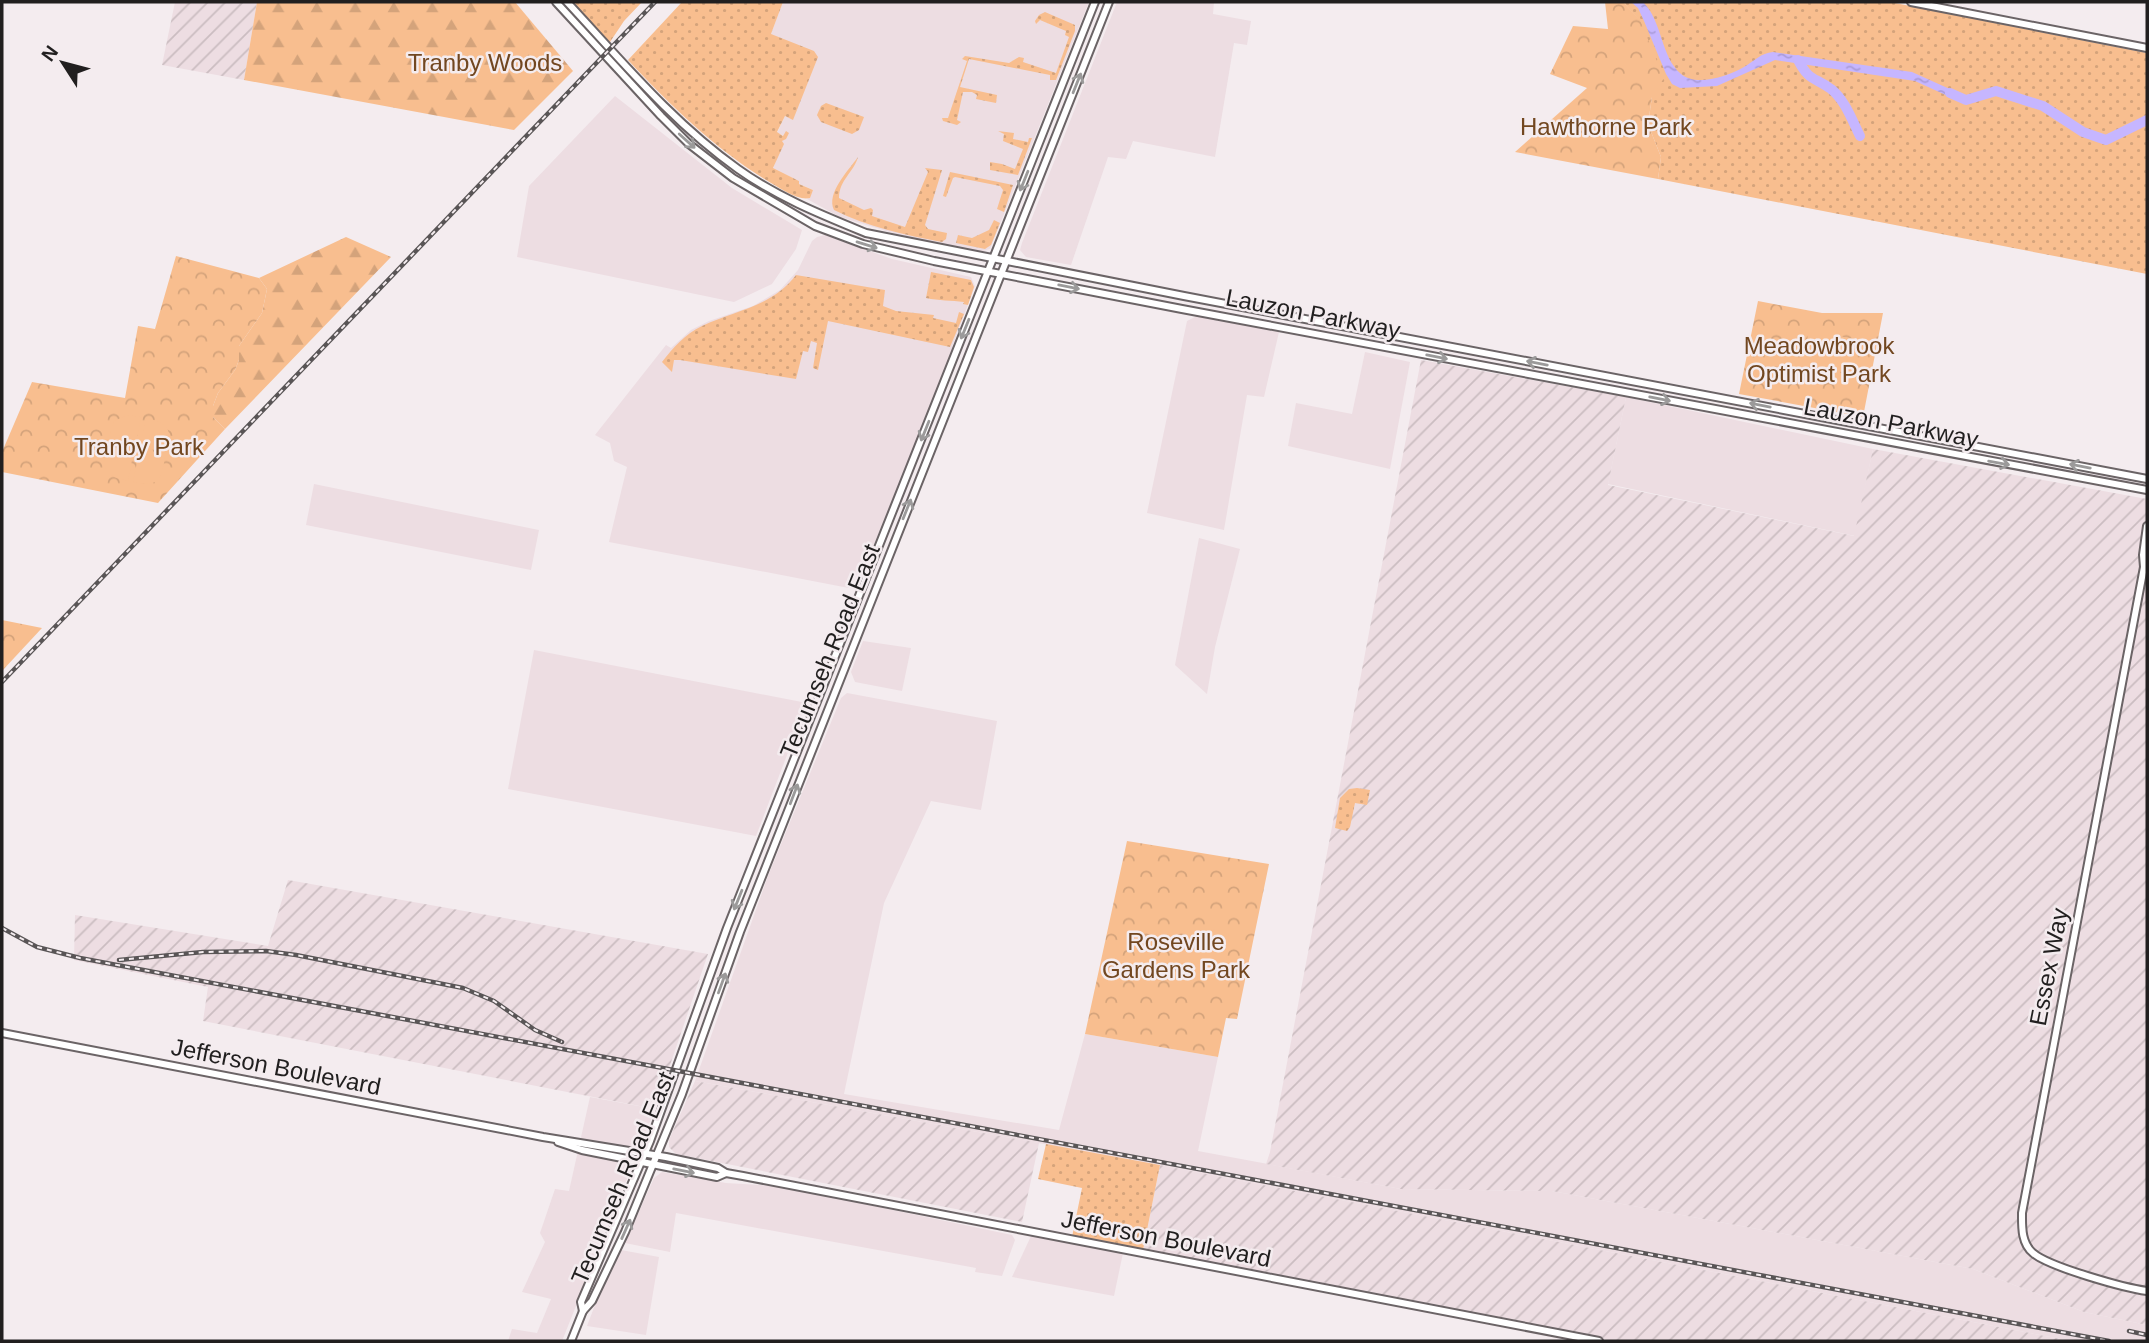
<svg xmlns="http://www.w3.org/2000/svg" width="2149" height="1343" font-family="Helvetica,sans-serif">
<style>
.built{fill:#eddde2}
.industrial{fill:url(#industrial-furrows)}
.grass{fill:url(#grass-dots)}
.forest{fill:url(#forest-firs)}
.park{fill:url(#park-crowns)}
.pitch{fill:#f8be8f}
.water{fill:url(#water-ripples)}
.lines{fill:none;stroke-linecap:round;stroke-linejoin:round}
.river{stroke:#c6b6ff;stroke-width:10}
.secondary-casing{stroke:#6b6466;stroke-width:10}
.secondary{stroke:#fff;stroke-width:6}
.rail-casing{stroke:#595556;stroke-width:4.5}
.rail{stroke:#f4ecef;stroke-width:2;stroke-dasharray:5;stroke-linecap:butt}
.oneway{stroke:#9b9a9a}
.labels{text-anchor:middle;stroke-width:5;stroke-linejoin:round;paint-order:stroke}
.park-label{font-size:24px;fill:#724720;stroke:#f4ecef}
.street-label{font-size:24px;fill:#211f1f;stroke:#f4ecef}
</style>
<defs>
<pattern id="industrial-furrows" width="10" height="10" patternUnits="userSpaceOnUse" patternTransform="scale(1.75)"><rect width="10" height="10" fill="#eddde2"/><path d="M-1 1l2-2M0 10L10 0M9 11l2-2" fill="none" stroke="#cbbdc1"/></pattern>
<pattern id="grass-dots" width="8" height="8" patternUnits="userSpaceOnUse" patternTransform="scale(1.75)"><rect width="8" height="8" fill="#f8be8f"/><path d="M2 2h.1M6 6h.1" fill="none" stroke="#d4a37b" stroke-width="1.8" stroke-linecap="round"/></pattern>
<pattern id="forest-firs" width="22" height="20" patternUnits="userSpaceOnUse" patternTransform="scale(1.75)"><rect width="22" height="20" fill="#f8be8f"/><path d="M5 1l3.5 6h-7zM16 11l3.5 6h-7z" fill="#d4a37b"/></pattern>
<pattern id="park-crowns" width="20" height="18" patternUnits="userSpaceOnUse" patternTransform="scale(1.75)"><rect width="20" height="18" fill="#f8be8f"/><path d="M2 6a3 3 0 1 1 6 0M12 15a3 3 0 1 1 6 0" fill="none" stroke="#d4a37b"/></pattern>
<pattern id="water-ripples" width="26" height="14" patternUnits="userSpaceOnUse" patternTransform="scale(1.75)"><rect width="26" height="14" fill="#c6b6ff"/><path d="M2 4q2-2 4 0t4 0M15 11q2-2 4 0t4 0" fill="none" stroke="#aa9cda"/></pattern>
</defs>
<rect width="100%" height="100%" fill="#f4ecef"/>
<g class="built">
<path d="M783 2H1089L990 249 979 252 906 237 840 217 807 199 813 190 799 184V181L773 169 784 136 777 133 785 116 793 119 771 34Z"/>
<path d="M1117 2H1214L1213 14 1251 21 1247 45 1234 43 1215 157 1133 141 1126 159 1108 157 1071 265 1026 257 1020 250 1022 243Z"/>
<path d="M615 96 732 188 802 230 796 249 772 284 734 302 517 257 529 186Z"/>
<path d="M825 235 892 259 971 277 975 286 952 347 960 349 854 589 609 542 627 467 614 461 610 443 595 435 666 345 671 348 691 330 709 321 753 306 780 290 798 270 812 241 817 237Z"/>
<path d="M1197 316 1279 332 1264 397 1247 395 1224 530 1147 513 1187 321Z"/>
<path d="M1365 352 1410 362 1390 469 1288 446 1296 403 1352 414Z"/>
<path d="M1626 397 1873 449 1855 536 1608 484Z"/>
<path d="M314 484 539 530 531 570 306 525Z"/>
<path d="M1199 538 1240 549 1215 647 1207 694 1175 665Z"/>
<path d="M863 641 911 648 902 691 855 682 851 672Z"/>
<path d="M534 650 807 703 756 836 508 789Z"/>
<path d="M847 693 997 721 981 810 931 801 884 903 844 1094 1059 1130 1085 1034 1218 1057 1198 1151 1401 1189 1552 1191 1973 1269 2084 1312 2147 1325V1341H2071L1160 1165 695 1081 768 876 841 698Z"/>
<path d="M590 1097 655 1109 562 1341H508L512 1329 537 1333 551 1299 522 1292 545 1242 540 1233 555 1189 569 1191Z"/>
<path d="M662 1172 726 1183 779 1186 1012 1235 1015 1240 1002 1276 975 1272 976 1268 676 1213 670 1252 625 1243 654 1178Z"/>
<path d="M1031 1236 1123 1253 1114 1296 1012 1277Z"/>
<path d="M621 1250 659 1257 646 1335 587 1326 601 1289Z"/>
</g>
<g class="industrial">
<path d="M175 2H257L244 80 162 65Z"/>
<path d="M1421 360 1626 397 1608 485 1854 536 1873 449 2147 499V1325L2084 1312 1973 1269 1552 1191 1401 1189 1266 1164 1270 1152Z"/>
<path d="M288 880 708 954 655 1109 203 1021 208 987 74 960 75 915 268 946Z"/>
<path d="M695 1081 1039 1143 1022 1222 676 1154 669 1147V1140Z"/>
<path d="M1160 1165 2071 1341H1615L1143 1250Z"/>
</g>
<g class="grass">
<path d="M572 2H642L624 21 610 42Z"/>
<path d="M682 2H783L771 34 814 51 818 57 793 120 785 116 777 132 783 136 786 131 789 133 786 139 782 141 784 144 773 168 799 181V184L813 190 810 198C798 201 782 189 771 183 716 150 672 107 628 60Z"/>
<path d="M1623 2H1890L2147 53V274L1658 179 1661 157 1648 124 1652 97 1640 21Z"/>
<path d="M1045 12 1075 25V31L1056 80H1050V75L969 59 960 87 997 95 996 103 976 99 977 95 972 92H963L957 120 961 122 957 125 943 121 942 118H948L967 61 962 59 965 56 1009 63 1019 57 1024 58 1023 62 1056 73 1069 37 1065 35 1066 31 1040 20 1036 24 1035 21 1039 15Z"/>
<path d="M826 103 864 117 859 130 852 134 821 122 817 115 821 106Z"/>
<path d="M998 131 1014 133 1013 139 1028 142 1029 138H1032L1018 175 990 170V162L1002 164 1015 169 1023 149 1003 141 1004 134Z"/>
<path d="M858 157C854 172 839 180 839 198L864 210 871 208 873 210 872 216 905 227 928 172 925 168 942 170 925 225 928 229 947 233 946 239 942 242C905 235 868 227 834 210 826 193 848 171 858 157Z"/>
<path d="M950 172 1013 185 1004 212 997 209 1003 190 1000 186 955 177 953 178 946 197 943 196Z"/>
<path d="M994 220 1000 223 991 245 985 249 956 243 958 235 972 238 989 230Z"/>
<path d="M931 272 971 280 974 287 968 305 963 304 964 302C951 300 939 301 926 298Z"/>
<path d="M796 275 885 290 883 306 896 311 934 315 933 318 956 323 959 312 964 314 950 347 828 321 818 370 813 368 817 343 811 341 808 352 803 351 796 379 680 360H674L672 372 662 362C673 348 685 334 702 326 735 310 772 307 796 275Z"/>
<path d="M1357 788 1370 790 1367 805 1355 803 1350 827 1347 831 1335 828 1340 798 1349 789Z"/>
<path d="M1046 1144 1160 1165 1143 1250 1072 1237 1082 1188 1038 1179Z"/>
</g>
<g class="forest">
<path d="M257 2H515L573 71 514 130 244 80Z"/>
<path d="M346 237 391 257 225 429 213 417V406L218 393 235 370 239 360V346L262 313 267 289 259 278Z"/>
</g>
<g class="park">
<path d="M1605 2H1623L1640 20 1664 78 1652 97 1648 124 1661 157 1658 179 1515 152 1587 88 1550 74 1573 26 1608 29Z"/>
<path d="M176 256 259 278 267 289 262 313 239 346V360L235 370 218 393 213 406V417L225 429 158 503 2 472V452L32 382 125 398 138 326 155 329Z"/>
<path d="M1758 301 1822 313H1883L1863 417 1739 394Z"/>
<path d="M2 620 42 628 2 671Z"/>
<path d="M1127 841 1269 864 1237 1019 1226 1018 1218 1057 1085 1034Z"/>
</g>
<g class="pitch">
<path d="M1788 327 1803 330 1796 362 1782 360Z"/>
<path d="M1809 330 1859 340 1853 374 1802 365Z"/>
<path d="M127 415 141 417 136 443 132 445 108 441 114 421Z"/>
<path d="M146 418C169 423 172 429 167 452L143 448 141 444Z"/>
<path d="M107 447 130 451 133 455 128 481C104 476 102 470 107 447Z"/>
<path d="M142 454 165 458C161 482 157 487 133 482L138 457Z"/>
<path d="M1212 929 1229 934 1226 967 1221 971 1204 967 1187 955C1192 940 1195 933 1212 929Z"/>
</g>
<path class="water" d="M1631 2H1643C1663 22 1660 56 1681 74 1696 87 1729 76 1744 67 1754 61 1761 53 1773 52L1912 72 1963 95 1961 102 1915 81 1775 60 1717 86 1680 88 1672 84 1666 74 1644 21 1638 8Z"/>
<g class="lines">
<g class="river">
<path d="M1798 60C1810 82 1813 76 1831 89 1845 100 1852 120 1860 136"/>
<path d="M1950 93 1966 100 1996 91 2043 106 2083 132 2106 140 2147 120"/>
</g>
<g class="secondary-casing">
<g id="secondary">
<path d="M556 2 661 116 689 144 733 178 815 226 863 244 934 261 1182 309 2147 490"/>
<path d="M567 2C621 60 672 122 738 169 777 197 822 215 866 233L1184 296 2147 479"/>
<path d="M1911 2 2147 48"/>
<path d="M2147 526 2143 555 2144 567 2022 1213C2022 1226 2021 1243 2033 1253 2049 1267 2125 1288 2147 1291"/>
<path d="M2 1033 543 1137 666 1157 718 1168 726 1173 743 1176 1599 1341"/>
<path d="M558 1142 582 1150 717 1177 726 1173"/>
<path d="M583 1311 581 1302 650 1141 727 928 1095 2"/>
<path d="M571 1341 583 1311 592 1301 625 1232 682 1094 740 932 1109 2"/>
</g>
</g>
<use href="#secondary" class="secondary"/>
<g class="rail-casing">
<g id="rail">
<path d="M2 682 655 2"/>
<path d="M2 928 37 947 80 958 2109 1341"/>
<path d="M119 960 203 952 266 951 296 955 463 988 494 1001 535 1030 562 1042"/>
<path d="M2129 1331 2147 1335"/>
</g>
</g>
<use href="#rail" class="rail"/>
</g>
<defs><path id="oneway-shaft" d="M-6 0H5M1.5-3L5.5 0L1.5 3" fill="none" stroke-width="1.6" stroke-linecap="round" stroke-linejoin="round" transform="scale(1.75)"/></defs>
<g class="oneway">
<use href="#oneway-shaft" transform="translate(1077 83) rotate(-68)"/>
<use href="#oneway-shaft" transform="translate(687 141) rotate(42)"/>
<use href="#oneway-shaft" transform="translate(1024 181) rotate(112)"/>
<use href="#oneway-shaft" transform="translate(867 245) rotate(17)"/>
<use href="#oneway-shaft" transform="translate(1069 287) rotate(11)"/>
<use href="#oneway-shaft" transform="translate(965 329) rotate(112)"/>
<use href="#oneway-shaft" transform="translate(1437 357) rotate(11)"/>
<use href="#oneway-shaft" transform="translate(1537 363) rotate(-169)"/>
<use href="#oneway-shaft" transform="translate(1660 399) rotate(11)"/>
<use href="#oneway-shaft" transform="translate(1760 405) rotate(-169)"/>
<use href="#oneway-shaft" transform="translate(925 431) rotate(112)"/>
<use href="#oneway-shaft" transform="translate(1999 463) rotate(10)"/>
<use href="#oneway-shaft" transform="translate(2080 466) rotate(-169)"/>
<use href="#oneway-shaft" transform="translate(907 509) rotate(-68)"/>
<use href="#oneway-shaft" transform="translate(794 794) rotate(-69)"/>
<use href="#oneway-shaft" transform="translate(738 900) rotate(112)"/>
<use href="#oneway-shaft" transform="translate(722 983) rotate(-70)"/>
<use href="#oneway-shaft" transform="translate(684 1171) rotate(11)"/>
<use href="#oneway-shaft" transform="translate(626 1229) rotate(-66)"/>
</g>
<g class="labels">
<g class="park-label">
<text x="485" y="71">Tranby Woods</text>
<text x="1606" y="135">Hawthorne Park</text>
<text x="1819" y="354">Meadowbrook<tspan x="1819" dy="28">Optimist Park</tspan></text>
<text x="139" y="455">Tranby Park</text>
<text x="1176" y="950">Roseville<tspan x="1176" dy="28">Gardens Park</tspan></text>
</g>
<g class="street-label">
<text transform="translate(1313 314) rotate(11)" y="8">Lauzon Parkway</text>
<text transform="translate(1891 423) rotate(11)" y="8">Lauzon Parkway</text>
<text transform="translate(830 651) rotate(-68)" y="8">Tecumseh Road East</text>
<text transform="translate(2049 967) rotate(-79)" y="8">Essex Way</text>
<text transform="translate(276 1067) rotate(11)" y="8">Jefferson Boulevard</text>
<text transform="translate(623 1178) rotate(-67)" y="8">Tecumseh Road East</text>
<text transform="translate(1166 1239) rotate(11)" y="8">Jefferson Boulevard</text>
</g>
</g>
<rect width="2149" height="1343" fill="none" stroke="#211f1f" stroke-width="7"/>
<g transform="translate(63 63) rotate(306)" stroke="#f4ecef" stroke-width="5" paint-order="stroke">
<path d="M0-5L12 26L0 18L-12 26Z" fill="#211f1f"/>
<text y="-10" font-size="19" font-weight="bold" text-anchor="middle" fill="#211f1f">N</text>
</g>
</svg>
